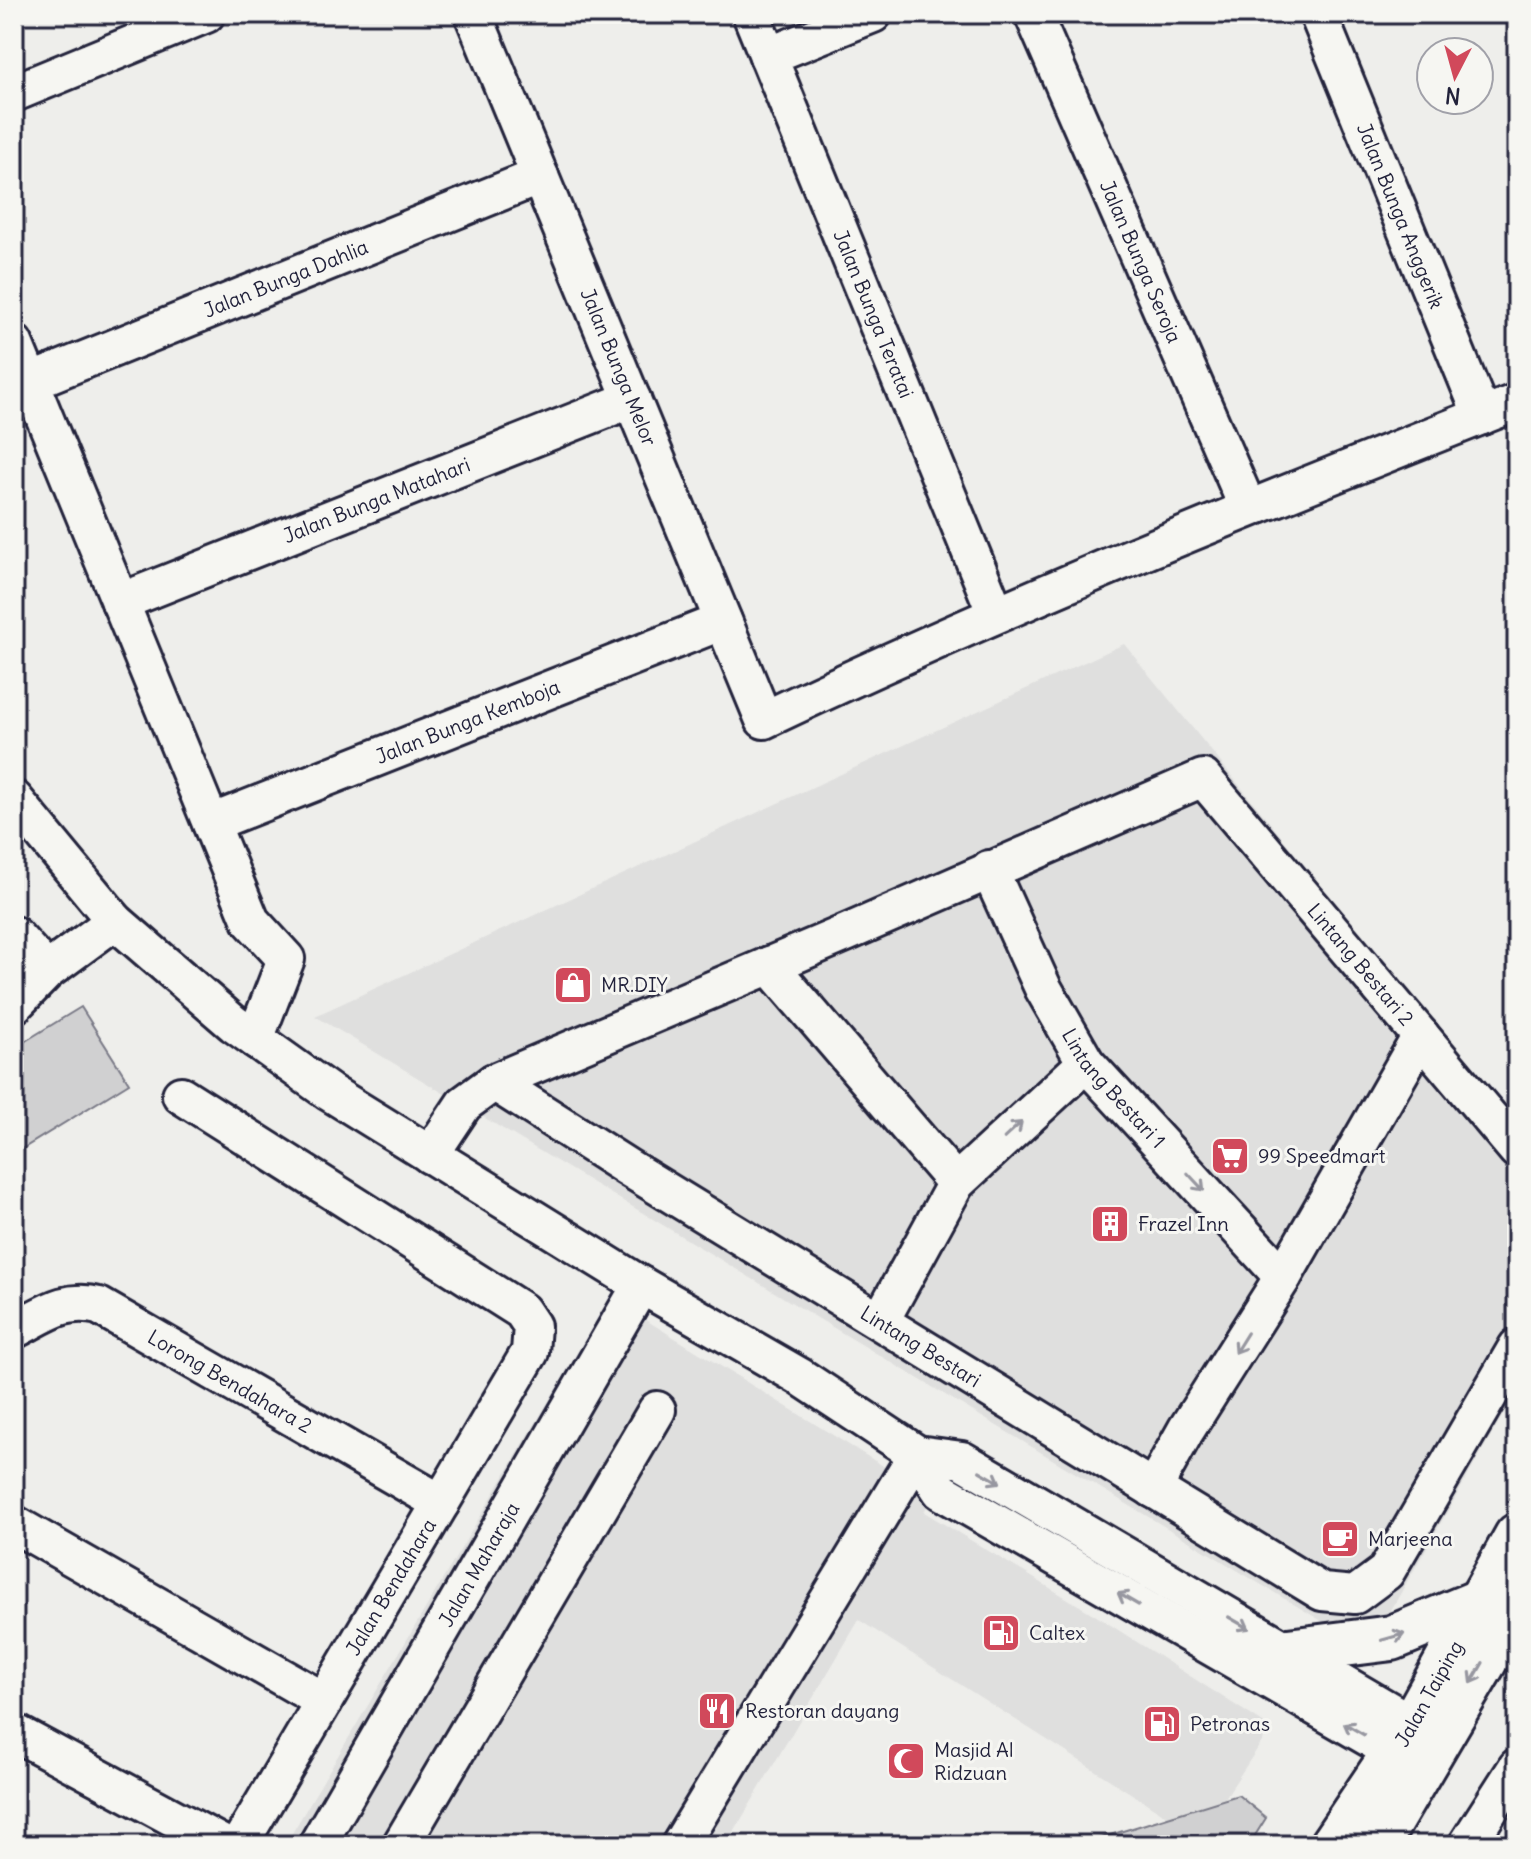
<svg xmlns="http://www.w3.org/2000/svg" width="1531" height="1859" font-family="Delius,sans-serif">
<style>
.built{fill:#dfdfde}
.green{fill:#d0d0d1;stroke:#797986;stroke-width:2}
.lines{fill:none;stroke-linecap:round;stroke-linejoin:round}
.minor-casing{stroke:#22223b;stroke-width:42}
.major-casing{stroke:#22223b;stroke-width:50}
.minor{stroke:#f6f6f2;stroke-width:36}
.major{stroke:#f6f6f2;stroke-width:44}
.oneway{stroke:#9797a0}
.labels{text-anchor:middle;stroke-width:6;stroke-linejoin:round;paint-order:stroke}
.street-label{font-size:20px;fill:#22223b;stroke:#f6f6f2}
.poi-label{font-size:20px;fill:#22223b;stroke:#f6f6f2;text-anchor:start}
</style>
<rect width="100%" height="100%" fill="#eeeeeb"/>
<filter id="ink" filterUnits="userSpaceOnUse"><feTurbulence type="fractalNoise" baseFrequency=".0125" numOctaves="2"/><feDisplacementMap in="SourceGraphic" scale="16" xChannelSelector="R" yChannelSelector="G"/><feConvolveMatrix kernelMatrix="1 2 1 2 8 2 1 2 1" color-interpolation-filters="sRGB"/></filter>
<g filter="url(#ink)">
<g class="built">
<path d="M1124 644 1517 1126V1390L1383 1624 1330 1626 315 1016Z"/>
<path d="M610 1298 932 1496 924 1512 1098 1617 1271 1728 1225 1798 1168 1817 859 1620 726 1845H285Z"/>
</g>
<g class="green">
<path d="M81 1007 129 1083 22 1149 14 1136V1048Z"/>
<path d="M1238 1795 1266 1818 1249 1845H1078Z"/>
</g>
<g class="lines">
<g class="minor-casing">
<g id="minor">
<path id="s1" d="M473 14 764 720C1010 603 1263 502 1517 402"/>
<path id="s2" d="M751 14 996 614"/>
<path id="s3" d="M1033 14 1248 508"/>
<path id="s4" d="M1318 14 1482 416"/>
<path d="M768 56 873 14"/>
<path d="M14 93 206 14"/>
<path d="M14 343 251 921 286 959 255 1039"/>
<path id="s5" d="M30 382 540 176"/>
<path id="s6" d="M120 602 632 399"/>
<path d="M14 799 115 921 234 1024 329 1092 641 1285 799 1376 917 1454 941 1491 1418 1766"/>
<path id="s7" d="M211 823 723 621"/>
<path id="s8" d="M989 869 1043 988 1086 1063 1283 1277"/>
<path d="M14 935 47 971"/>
<path d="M769 965 956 1183"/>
<path d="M14 1005 47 971 115 921"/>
<path id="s9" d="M494 1082 627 1167 1322 1592 1355 1595 1386 1572 1517 1347"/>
<path d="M181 1095 522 1311 532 1326 530 1352 239 1845"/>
<path id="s10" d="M430 1155 464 1104 494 1082 846 933 1203 778 1517 1150"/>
<path d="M881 1320 956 1183 1086 1063"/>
<path id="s11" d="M14 1330C44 1315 64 1297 99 1306L441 1503"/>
<path d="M917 1454 962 1460 1436 1738"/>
<path d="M1153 1489 1186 1430 1283 1277 1421 1036"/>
<path d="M14 1524 324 1701"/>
<path d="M14 1732 224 1845"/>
<path id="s12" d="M317 1845 641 1285"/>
<path d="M401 1845 657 1410"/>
<path d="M680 1845 917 1454"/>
<path d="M1467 1845 1517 1767"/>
</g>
</g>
<g class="major-casing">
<g id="major">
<path d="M1288 1651 1392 1638 1481 1601"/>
<path id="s13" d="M1332 1845 1405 1737 1517 1536"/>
<path d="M1376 1845 1517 1606"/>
</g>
</g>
<use href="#minor" class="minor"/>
<use href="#major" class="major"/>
</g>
<defs><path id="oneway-shaft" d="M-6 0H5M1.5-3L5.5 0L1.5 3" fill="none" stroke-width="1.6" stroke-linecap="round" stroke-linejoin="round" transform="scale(2)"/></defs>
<g class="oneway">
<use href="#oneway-shaft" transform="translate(1013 1130) rotate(-43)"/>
<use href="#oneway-shaft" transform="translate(1196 1182) rotate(47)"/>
<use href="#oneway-shaft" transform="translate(1241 1343) rotate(122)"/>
<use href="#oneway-shaft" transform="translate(990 1477) rotate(30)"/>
<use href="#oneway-shaft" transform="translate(1128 1599) rotate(-150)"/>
<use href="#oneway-shaft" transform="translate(1239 1623) rotate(30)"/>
<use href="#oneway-shaft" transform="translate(1393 1637) rotate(-16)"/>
<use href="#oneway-shaft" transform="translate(1477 1673) rotate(120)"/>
<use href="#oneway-shaft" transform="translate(1354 1729) rotate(-150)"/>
</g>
</g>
<defs>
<g id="shop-square" transform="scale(2)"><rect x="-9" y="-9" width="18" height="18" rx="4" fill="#d1495b" stroke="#f6f6f2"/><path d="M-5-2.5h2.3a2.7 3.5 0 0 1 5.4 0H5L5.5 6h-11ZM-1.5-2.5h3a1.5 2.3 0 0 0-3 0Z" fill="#fff"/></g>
<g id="supermarket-square" transform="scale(2)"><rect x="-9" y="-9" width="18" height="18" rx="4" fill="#d1495b" stroke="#f6f6f2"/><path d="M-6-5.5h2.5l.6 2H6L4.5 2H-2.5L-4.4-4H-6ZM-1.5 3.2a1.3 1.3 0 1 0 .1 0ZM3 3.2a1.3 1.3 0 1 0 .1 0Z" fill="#fff"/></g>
<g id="building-square" transform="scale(2)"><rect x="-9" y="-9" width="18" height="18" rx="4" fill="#d1495b" stroke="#f6f6f2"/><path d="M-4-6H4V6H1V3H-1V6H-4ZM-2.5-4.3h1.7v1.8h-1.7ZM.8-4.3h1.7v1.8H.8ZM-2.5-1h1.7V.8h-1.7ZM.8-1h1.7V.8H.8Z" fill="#fff"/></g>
<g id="cafe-square" transform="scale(2)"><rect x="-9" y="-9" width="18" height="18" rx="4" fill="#d1495b" stroke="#f6f6f2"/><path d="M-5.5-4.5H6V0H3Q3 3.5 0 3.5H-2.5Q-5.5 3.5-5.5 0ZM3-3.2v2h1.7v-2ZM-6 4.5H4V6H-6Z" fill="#fff"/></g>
<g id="fuel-square" transform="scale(2)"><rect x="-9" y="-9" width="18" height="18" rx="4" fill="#d1495b" stroke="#f6f6f2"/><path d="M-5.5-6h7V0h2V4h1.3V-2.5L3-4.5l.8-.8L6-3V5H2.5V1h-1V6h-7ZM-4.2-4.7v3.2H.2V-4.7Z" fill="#fff"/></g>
<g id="restaurant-square" transform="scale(2)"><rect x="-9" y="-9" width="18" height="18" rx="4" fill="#d1495b" stroke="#f6f6f2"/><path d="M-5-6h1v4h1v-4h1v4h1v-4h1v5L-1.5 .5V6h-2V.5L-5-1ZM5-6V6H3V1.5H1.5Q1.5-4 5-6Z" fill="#fff"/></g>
<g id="mosque-square" transform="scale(2)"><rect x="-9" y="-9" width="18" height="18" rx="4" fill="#d1495b" stroke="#f6f6f2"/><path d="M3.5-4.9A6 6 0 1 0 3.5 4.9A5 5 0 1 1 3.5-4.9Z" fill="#fff"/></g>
</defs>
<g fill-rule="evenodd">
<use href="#shop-square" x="573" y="985"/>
<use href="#supermarket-square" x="1230" y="1156"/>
<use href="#building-square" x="1110" y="1224"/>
<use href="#cafe-square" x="1340" y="1539"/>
<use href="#fuel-square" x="1001" y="1633"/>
<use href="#restaurant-square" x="717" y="1711"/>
<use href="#fuel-square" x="1162" y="1724"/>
<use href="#mosque-square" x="906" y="1761"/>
</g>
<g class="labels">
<g class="street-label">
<text dy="7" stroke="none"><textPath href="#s4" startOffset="218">Jalan Bunga Anggerik</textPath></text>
<text dy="7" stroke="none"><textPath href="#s3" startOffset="270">Jalan Bunga Seroja</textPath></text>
<text dy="7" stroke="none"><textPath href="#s5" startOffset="276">Jalan Bunga Dahlia</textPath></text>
<text dy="7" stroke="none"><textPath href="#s2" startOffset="324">Jalan Bunga Teratai</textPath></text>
<text dy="7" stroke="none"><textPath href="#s1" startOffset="382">Jalan Bunga Melor</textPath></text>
<text dy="7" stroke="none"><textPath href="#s6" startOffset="276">Jalan Bunga Matahari</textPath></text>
<text dy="7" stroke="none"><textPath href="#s7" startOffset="276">Jalan Bunga Kemboja</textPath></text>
<text dy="7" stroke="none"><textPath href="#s10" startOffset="1114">Lintang Bestari 2</textPath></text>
<text dy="7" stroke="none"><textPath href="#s8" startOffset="254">Lintang Bestari 1</textPath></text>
<text dy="7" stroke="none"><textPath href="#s9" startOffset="502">Lintang Bestari</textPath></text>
<text dy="7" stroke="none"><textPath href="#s11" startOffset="242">Lorong Bendahara 2</textPath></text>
<text dy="7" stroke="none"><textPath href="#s12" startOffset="324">Jalan Maharaja</textPath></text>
<text transform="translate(391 1587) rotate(-59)" y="7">Jalan Bendahara</text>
<text dy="7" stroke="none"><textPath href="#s13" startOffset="180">Jalan Taiping</textPath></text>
</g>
<g class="poi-label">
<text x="601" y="992">MR.DIY</text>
<text x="1258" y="1163">99 Speedmart</text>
<text x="1138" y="1231">Frazel Inn</text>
<text x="1368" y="1546">Marjeena</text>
<text x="1029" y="1640">Caltex</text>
<text x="745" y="1718">Restoran dayang</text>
<text x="1190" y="1731">Petronas</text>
<text x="934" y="1757">Masjid Al<tspan x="934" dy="23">Ridzuan</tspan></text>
</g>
</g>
<rect width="1531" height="1859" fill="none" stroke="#f6f6f2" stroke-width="48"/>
<rect x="24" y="24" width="1483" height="1811" fill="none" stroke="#22223b" stroke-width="3" filter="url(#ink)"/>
<g transform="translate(1455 76) rotate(186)"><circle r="38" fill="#f6f6f2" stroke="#a1a1a9" stroke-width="2"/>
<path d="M0-6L14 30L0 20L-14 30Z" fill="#d1495b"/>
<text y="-12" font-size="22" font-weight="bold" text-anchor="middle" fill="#22223b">N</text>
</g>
</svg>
